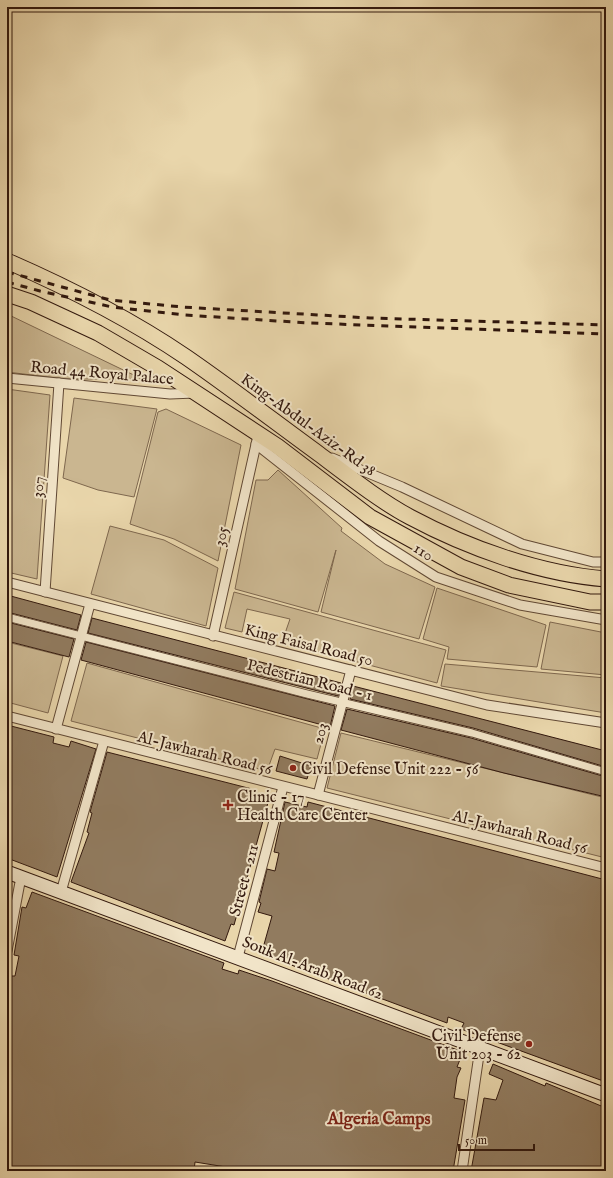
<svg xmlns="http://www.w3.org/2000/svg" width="613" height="1178" font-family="'IM FELL English',serif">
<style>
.green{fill:#cab690;stroke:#7e674e}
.building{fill:#917b5f;stroke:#32180d}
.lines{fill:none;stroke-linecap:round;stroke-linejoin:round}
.pedestrian-casing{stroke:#604834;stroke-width:9}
.minor-casing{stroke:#604834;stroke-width:11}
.secondary-casing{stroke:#32180d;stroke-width:15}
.primary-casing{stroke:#32180d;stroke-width:17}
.pedestrian{stroke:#f1e4c8;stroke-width:7}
.minor{stroke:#f1e4c8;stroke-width:9}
.secondary{stroke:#f1e4c8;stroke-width:13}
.primary{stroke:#e9d6ab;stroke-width:15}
.rail{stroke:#32180d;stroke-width:3;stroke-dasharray:7 7;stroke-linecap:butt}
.poi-dot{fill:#8f2418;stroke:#f1e4c8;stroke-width:1.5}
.labels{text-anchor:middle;stroke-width:4;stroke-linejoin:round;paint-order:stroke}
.street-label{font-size:16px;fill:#32180d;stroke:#f1e4c8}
.poi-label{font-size:16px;fill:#32180d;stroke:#f1e4c8;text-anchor:start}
.neighbourhood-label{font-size:17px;font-weight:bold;fill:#7a1f14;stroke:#f1e4c8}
</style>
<rect width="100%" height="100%" fill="#e9d6ab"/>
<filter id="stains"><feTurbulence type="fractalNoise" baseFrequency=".005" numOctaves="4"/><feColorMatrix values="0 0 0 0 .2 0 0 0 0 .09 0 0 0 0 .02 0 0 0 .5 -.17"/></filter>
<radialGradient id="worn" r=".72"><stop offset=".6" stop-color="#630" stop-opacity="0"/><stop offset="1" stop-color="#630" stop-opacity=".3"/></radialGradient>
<g class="green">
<path d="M7 314 142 379H65L7 372Z"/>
<path d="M7 389 50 395 37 579 7 572Z"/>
<path d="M74 398 157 409 134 497 98 490 63 478Z"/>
<path d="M166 409 241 445 218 561 174 539 130 524 158 412Z"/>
<path d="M278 470 342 528 341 531 385 564 435 587 419 639 321 612 336 550 318 612 235 589 256 480H268Z"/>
<path d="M110 526 164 540 218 568 206 626 91 594Z"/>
<path d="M437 588 546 625 537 667 447 659 449 647 423 639Z"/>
<path d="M234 592 446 650 437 683 282 642 290 619 247 609 242 632 225 628Z"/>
<path d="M550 622 606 633V675L541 669Z"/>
<path d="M7 642 63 656 48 713 7 702Z"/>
<path d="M87 663 325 729 317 759 275 749 267 771 71 721Z"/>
<path d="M445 664 606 678V713L441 686Z"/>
<path d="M341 733 606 798V858L327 788Z"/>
</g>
<g class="building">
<path d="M7 595 81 615 77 630 7 612Z"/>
<path d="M92 618 341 683 338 696 88 633Z"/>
<path d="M7 622 74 639 69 657 7 641Z"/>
<path d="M86 642 335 706 330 727 81 660Z"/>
<path d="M353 686 606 751V767L473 728 350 699Z"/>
<path d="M347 709 471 738 606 777V797L504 773 341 730Z"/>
<path d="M11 726 54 737 53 743 69 747 71 741 96 749 57 877 7 858V742Z"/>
<path d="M107 752 252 789 251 794 269 799 234 925 231 924 225 941 71 882 89 833 87 832 92 813 90 812Z"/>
<path d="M280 756 311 766 307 779 276 771Z"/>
<path d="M285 802 307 807 308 802 606 880V1082L461 1029 464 1023 448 1017 447 1023 267 956 269 950 263 948 272 916 258 912 261 903 259 902 267 869 275 871 279 853 274 852Z"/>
<path d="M32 892 224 963 222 969 238 974 239 970 272 981 463 1052 457 1067 461 1068 457 1077 454 1098 465 1100 453 1171H324L309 1168 308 1171H226V1167L195 1162 194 1171H7V1135L10 1112H7V990L10 976H15L19 956 14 955 22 907 26 908Z"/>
<path d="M493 1064 545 1086 546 1083 606 1108V1171H471L484 1098 496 1100 503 1080 489 1074Z"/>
</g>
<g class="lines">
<g class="pedestrian-casing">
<path id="pedestrian" d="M7 617 307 694 472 733 606 772"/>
</g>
<g class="minor-casing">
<g id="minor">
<path d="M7 378 170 394 195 393"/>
<path d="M256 444 379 541 436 577 520 605 606 620"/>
<path d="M332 458 402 487 522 544 593 562H606"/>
<path d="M7 582 487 705 606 723"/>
<path d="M45 592 59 383"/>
<path d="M213 636 257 440"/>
<path d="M7 716 606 868"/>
<path d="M56 729 90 604"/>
<path d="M318 795 351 670"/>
<path d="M61 892 104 741"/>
<path d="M7 951 21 877"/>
<path d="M238 957 283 787"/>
<path d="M462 1171 480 1048"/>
</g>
</g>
<g class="secondary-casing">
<path id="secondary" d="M7 872 606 1095"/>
</g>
<g class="primary-casing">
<g id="primary">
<path d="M7 261C69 288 130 319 186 357 231 388 275 422 319 454 347 475 380 501 410 517 468 548 540 574 606 579"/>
<path d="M7 294 31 302 98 333 158 368 277 446 370 517 461 567 509 585 590 602H606"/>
</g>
</g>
<use href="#pedestrian" class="pedestrian"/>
<use href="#minor" class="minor"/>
<use href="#secondary" class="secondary"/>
<use href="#primary" class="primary"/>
<g class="rail">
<path d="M7 272 110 300 182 307 370 318 606 325"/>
<path d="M7 282 40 291 112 307 185 315 309 323 606 334"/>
</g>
</g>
<g class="poi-dot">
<circle cx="293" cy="768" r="4"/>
<path d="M226 799h4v4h4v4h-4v4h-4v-4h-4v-4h4z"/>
<circle cx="529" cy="1044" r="4"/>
</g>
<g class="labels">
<g class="street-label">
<text transform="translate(102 372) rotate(5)" y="6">Road 44 Royal Palace</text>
<text transform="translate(309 424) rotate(36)" y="6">King-Abdul-Aziz-Rd 38</text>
<text transform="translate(37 487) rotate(-86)" y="6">307</text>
<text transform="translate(220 536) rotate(-77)" y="6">305</text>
<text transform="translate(424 551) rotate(32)" y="6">110</text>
<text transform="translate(309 644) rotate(14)" y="6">King Faisal Road 50</text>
<text transform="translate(310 679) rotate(14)" y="6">Pedestrian Road - 1</text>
<text transform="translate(319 733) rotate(-75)" y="6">203</text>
<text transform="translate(205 752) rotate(14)" y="6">Al-Jawharah Road 56</text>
<text transform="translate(520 831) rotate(14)" y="6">Al-Jawharah Road 56</text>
<text transform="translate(243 880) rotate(-75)" y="6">Street - 211</text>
<text transform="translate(313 967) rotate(21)" y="6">Souk Al-Arab Road 62</text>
</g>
<g class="poi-label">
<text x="301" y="774">Civil Defense Unit 222 - 56</text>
<text x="237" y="802">Clinic - 17<tspan x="237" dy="18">Health Care Center</tspan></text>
<text x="521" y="1041" text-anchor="end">Civil Defense<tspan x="521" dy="18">Unit 203 - 62</tspan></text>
</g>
<g class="neighbourhood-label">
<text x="379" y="1124">Algeria Camps</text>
</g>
</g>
<rect width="613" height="1178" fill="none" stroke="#e9d6ab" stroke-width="24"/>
<rect x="8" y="8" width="597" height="1162" fill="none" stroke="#32180d" stroke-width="2"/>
<rect x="12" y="12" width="589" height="1154" fill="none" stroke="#32180d"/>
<path d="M459 1144v6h75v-6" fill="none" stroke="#32180d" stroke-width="2"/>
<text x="465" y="1144" font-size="12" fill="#32180d" stroke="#f1e4c8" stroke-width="3" paint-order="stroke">50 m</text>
<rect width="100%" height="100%" filter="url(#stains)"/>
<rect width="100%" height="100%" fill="url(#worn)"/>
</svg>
